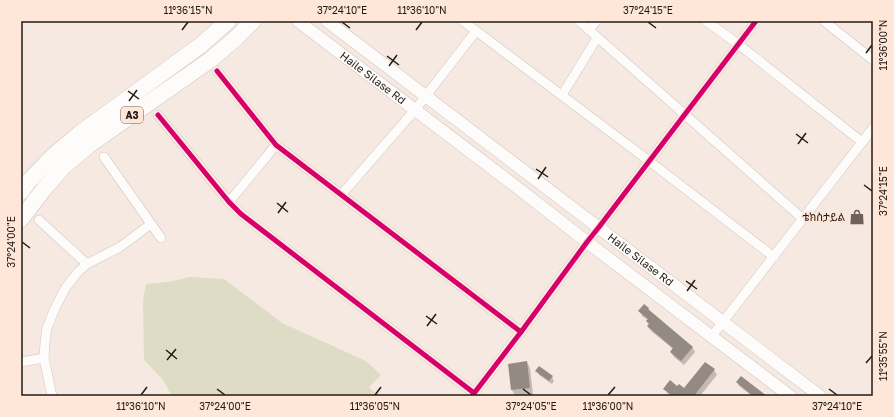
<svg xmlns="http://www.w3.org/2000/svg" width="894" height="417" font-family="'Golos Text','Noto Sans Ethiopic',sans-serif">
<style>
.green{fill:#dedcc4}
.shadow{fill:#0003}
.building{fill:#948a84}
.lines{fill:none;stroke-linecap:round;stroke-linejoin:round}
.street-casing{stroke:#d1c6c0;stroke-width:10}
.secondary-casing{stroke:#d1c6c0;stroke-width:13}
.highway-casing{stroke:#d1c6c0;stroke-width:17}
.street{stroke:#fefcfa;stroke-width:9}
.secondary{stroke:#fefcfa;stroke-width:12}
.highway{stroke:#fefcfa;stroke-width:16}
.cycleway-casing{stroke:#fee7d9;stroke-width:8}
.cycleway{stroke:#d6006c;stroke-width:5}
.ticks{fill:none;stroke:#241a14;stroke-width:1.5}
.labels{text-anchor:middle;stroke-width:4;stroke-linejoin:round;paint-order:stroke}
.shield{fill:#fee7d9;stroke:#65584f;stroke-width:1}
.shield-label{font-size:10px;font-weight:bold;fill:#241a14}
.street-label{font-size:11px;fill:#241a14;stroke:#fee7d9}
.poi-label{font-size:11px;fill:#241a14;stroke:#fee7d9;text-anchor:end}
.neatline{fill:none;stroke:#241a14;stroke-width:1.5}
.ticks-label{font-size:10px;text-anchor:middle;fill:#241a14}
</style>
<rect width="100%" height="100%" fill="#f6e9e1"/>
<path class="green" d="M190 277 224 279 282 323 366 361 381 375 369 387 378 396H172L163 380 144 360 143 300 146 284 168 282Z"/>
<g class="shadow">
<path d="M648 308 652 314 692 347 695 352 684 365 674 357 671 352 673 349 651 331 648 327 650 325 648 320 642 316 640 311Z"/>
<path d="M527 362 530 368 533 394 515 396 512 390Z"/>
<path d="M714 370 717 375 700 396H670L668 394 665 389 678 388 684 389Z"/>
<path d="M537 371 552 377 554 381 552 384 539 375Z"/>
<path d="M737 382 765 396H752L739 386Z"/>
</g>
<g class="building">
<path d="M644 304 649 308 648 309 693 347 681 361 670 352 673 348 647 326 649 324 646 321 648 319 638 311Z"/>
<path d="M527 361 530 388 511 390 508 364Z"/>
<path d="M705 362 715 369 694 396H673L663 389 670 380 677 386 679 384 684 388Z"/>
<path d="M539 366 553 376 549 381 535 371Z"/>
<path d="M741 376 767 396H753L736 382Z"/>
</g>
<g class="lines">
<g class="street-casing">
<g id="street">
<path d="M463 21 649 161 774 257"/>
<path d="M579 21 803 219"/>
<path d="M706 21 738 44 862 142"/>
<path d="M824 21 873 60"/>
<path d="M589 30 596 21"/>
<path d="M217 71 276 145 521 332"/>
<path d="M562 95 597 38"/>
<path d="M158 115 229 202 241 214 474 393"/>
<path d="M104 157 161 238"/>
<path d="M341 195 415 110 476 31"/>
<path d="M229 202 276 145"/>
<path d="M39 220 87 264"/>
<path d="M712 336 873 128"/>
<path d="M21 362 44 358"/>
<path d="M52 396 44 358 45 342 47 328 55 308 66 287 78 272 87 264 120 247 151 224"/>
<path d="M472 396 521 332 587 242 599 227 756 21"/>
</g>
</g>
<g class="secondary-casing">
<g id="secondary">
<path id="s1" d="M298 21 514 185 587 242 790 396"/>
<path id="s2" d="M327 21 820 396"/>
</g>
</g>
<g class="highway-casing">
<g id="highway">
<path d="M21 192 29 181 53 156 79 134 201 45 228 21"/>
<path d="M21 219 44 189 64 166 89 145 210 60 235 39 253 21"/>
</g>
</g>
<use href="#street" class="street"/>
<use href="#secondary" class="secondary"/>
<use href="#highway" class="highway"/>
<g class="cycleway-casing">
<g id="cycleway">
<path d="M217 71 276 145 521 332"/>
<path d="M158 115 229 202 241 214 474 393"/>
<path d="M472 396 521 332 587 242 599 227 756 21"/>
</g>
</g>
<use href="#cycleway" class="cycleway"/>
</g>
<path class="ticks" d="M342 22 350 28M648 22 656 28M182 30 188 22M416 30 422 22M866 53 872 45M387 56 399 65M389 66 397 55M128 91 139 99M129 101 137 90M796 134 808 143M798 144 806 133M536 169 548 177M538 179 546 167M864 185 872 191M277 203 288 212M278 213 286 202M22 242 30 248M686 281 697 289M687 291 695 280M426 316 437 324M427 326 436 314M166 350 177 359M167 360 176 349M866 363 872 356M217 389 225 395M523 389 531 395M829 389 837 395M141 395 147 387M375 395 381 387M608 395 615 387"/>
<defs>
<g id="shop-bare" transform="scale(1.2)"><path d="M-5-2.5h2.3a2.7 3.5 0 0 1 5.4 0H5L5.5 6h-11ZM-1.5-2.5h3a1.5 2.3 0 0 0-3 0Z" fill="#6e625c" stroke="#fee7d9" stroke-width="2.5" paint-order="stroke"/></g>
</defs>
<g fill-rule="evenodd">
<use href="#shop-bare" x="857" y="217"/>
</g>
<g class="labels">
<rect class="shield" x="121" y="107" width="22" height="16" rx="3"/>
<g class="shield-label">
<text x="132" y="119">A3</text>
</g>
<g class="street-label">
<text dy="4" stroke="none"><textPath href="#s1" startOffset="94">Haile Silase Rd</textPath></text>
<text dy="4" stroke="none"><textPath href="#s2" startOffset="394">Haile Silase Rd</textPath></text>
</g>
<g class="poi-label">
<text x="845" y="221">ቴክስታይል</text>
</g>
</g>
<rect width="894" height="417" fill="none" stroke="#fee7d9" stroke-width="44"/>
<rect x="22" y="22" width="850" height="373" class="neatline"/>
<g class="ticks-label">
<text x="188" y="14">11°36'15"N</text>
<text x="342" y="14">37°24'10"E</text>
<text x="422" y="14">11°36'10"N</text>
<text x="648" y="14">37°24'15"E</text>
<text transform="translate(883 45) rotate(-90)" y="4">11°36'00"N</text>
<text transform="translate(883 191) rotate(-90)" y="4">37°24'15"E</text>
<text transform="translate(11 242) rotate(-90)" y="4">37°24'00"E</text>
<text transform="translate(883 356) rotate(-90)" y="4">11°35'55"N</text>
<text x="141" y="410">11°36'10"N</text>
<text x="225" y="410">37°24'00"E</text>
<text x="375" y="410">11°36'05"N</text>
<text x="531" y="410">37°24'05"E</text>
<text x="608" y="410">11°36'00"N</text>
<text x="837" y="410">37°24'10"E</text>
</g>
</svg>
